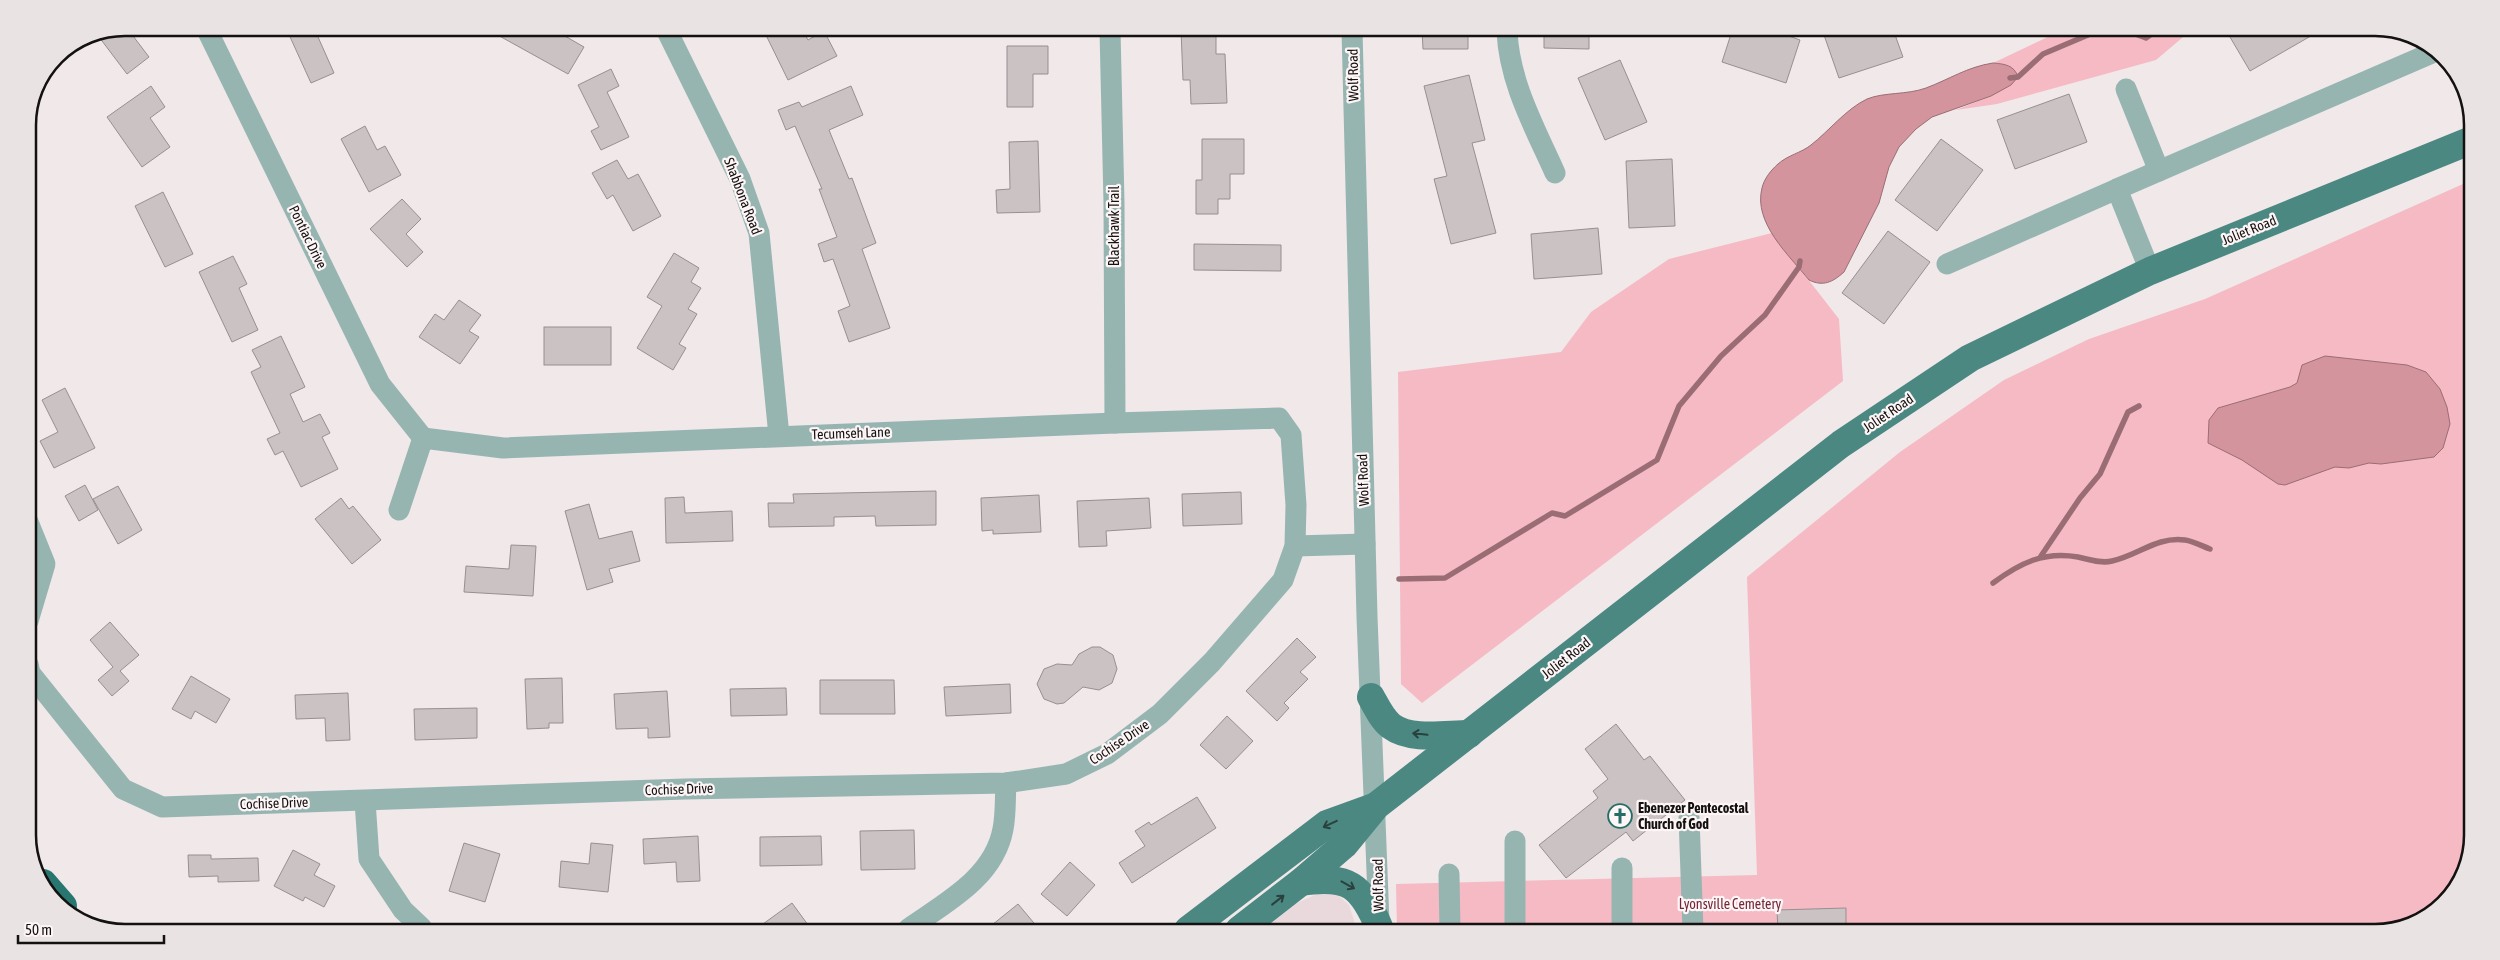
<svg xmlns="http://www.w3.org/2000/svg" width="2500" height="960" font-family="'Asap Condensed',sans-serif">
<style>
.built{fill:#ead9dc}
.green{fill:#f6bac4}
.water{fill:#d3949e;stroke:#9a6d74}
.lines{fill:none;stroke-linecap:round;stroke-linejoin:round}
.stream{stroke:#9a6d74;stroke-width:5.5}
.building{fill:#cac2c3;stroke:#978f90}
.minor{stroke:#96b5b1;stroke-width:21}
.major{stroke:#4a8881;stroke-width:28}
.highway{stroke:#277770;stroke-width:28}
.oneway{stroke:#2a413e}
.labels{text-anchor:middle;stroke-width:4.5;stroke-linejoin:round;paint-order:stroke}
.street-label{font-size:14px;fill:#141111;stroke:#fdf5f6}
.poi-label{font-size:14px;font-weight:bold;fill:#141111;stroke:#fdf5f6;text-anchor:start}
.park-label{font-size:14px;fill:#722639;stroke:#fdf5f6}
.rim{fill:none;stroke:#141111;stroke-width:2.5}
</style>
<rect width="100%" height="100%" fill="#f0e8e9"/>
<path class="built" d="M1330 888 1349 905 1357 930H1256L1284 909Z"/>
<g class="green">
<path d="M2058 32H2189L2156 60 1997 104 1956 110 1991 96 2008 65 1993 63Z"/>
<path d="M2472 180 2467 867 2434 913 2375 932 1397 930 1396 884 1757 875 1747 577 1900 452 2004 380 2089 339 2205 299Z"/>
<path d="M1772 233 1839 319 1843 381 1422 703 1401 684 1398 372 1561 352 1591 312 1669 259Z"/>
</g>
<g class="water">
<path d="M1993 63C2005 64 2014 65 2018 77L2011 85 1991 96 1932 117 1916 129 1899 147 1889 167 1879 203 1844 272C1833 282 1823 287 1809 280 1789 255 1753 223 1762 188 1764 179 1771 170 1778 164 1788 155 1801 153 1811 145 1829 131 1846 109 1867 99 1884 92 1907 95 1926 88 1950 79 1967 67 1993 63Z"/>
<path d="M2325 356 2407 365 2426 372 2440 389 2447 407 2450 424 2443 448 2434 457 2381 464 2369 463 2349 468 2335 467 2285 485 2278 484 2242 460 2208 443 2209 420 2218 408 2290 387 2297 383 2302 365Z"/>
</g>
<g class="lines">
<g class="stream">
<path d="M2130 32 2146 38 2154 32"/>
<path d="M2010 78 2018 77 2043 54 2095 32"/>
<path d="M2041 556 2080 498 2100 474 2128 412 2139 406"/>
<path d="M1399 579 1445 578 1552 513 1565 516 1657 460 1679 406 1721 356 1765 315 1799 267 1800 261"/>
<path d="M1993 583C2020 563 2044 551 2078 557 2088 559 2101 564 2112 561 2137 556 2157 536 2185 540 2193 541 2202 546 2210 549"/>
</g>
</g>
<g class="building">
<path d="M127 28 149 57 127 74 96 33Z"/>
<path d="M286 28H314L334 73 311 83Z"/>
<path d="M485 28H551L584 47 568 74Z"/>
<path d="M763 29H802L808 40 824 31 837 56 788 80Z"/>
<path d="M1181 30H1216V54H1225L1227 103 1191 104 1190 80H1183Z"/>
<path d="M1422 30 1468 31V49H1423Z"/>
<path d="M1544 31H1589V49L1544 48Z"/>
<path d="M1732 31H1775L1800 40 1786 83 1722 62Z"/>
<path d="M1834 31 1894 32 1903 57 1839 78 1824 35Z"/>
<path d="M2227 32 2316 33 2250 71Z"/>
<path d="M1007 46H1048V74H1033V107H1007Z"/>
<path d="M1620 60 1647 122 1605 140 1578 78Z"/>
<path d="M611 69 619 86 607 92 629 137 601 150 591 131 599 127 578 85Z"/>
<path d="M1469 75 1485 140 1472 143 1496 233 1451 244 1434 179 1447 176 1424 86Z"/>
<path d="M151 86 165 107 150 118 170 147 142 167 107 117Z"/>
<path d="M851 86 863 115 829 130 849 179 852 178 876 243 862 249 890 328 849 342 838 311 850 306 833 259 824 262 818 244 837 237 819 189H822L795 126 786 130 778 110 799 102 802 107Z"/>
<path d="M2069 94 2087 142 2015 169 1997 120Z"/>
<path d="M365 126 377 150 385 146 401 175 369 192 341 139Z"/>
<path d="M1202 139H1244V174H1230V199H1218V214H1196V180H1202Z"/>
<path d="M1941 139 1983 170 1937 231 1895 200Z"/>
<path d="M1038 141 1040 212 997 213 996 190 1010 189 1009 142Z"/>
<path d="M1672 159 1675 226 1629 228 1626 161Z"/>
<path d="M617 160 628 179 638 174 661 216 633 231 613 195 607 199 592 173Z"/>
<path d="M163 192 193 254 165 267 135 206Z"/>
<path d="M402 199 421 219 406 234 423 252 407 267 370 229Z"/>
<path d="M1598 228 1602 274 1534 279 1531 234Z"/>
<path d="M1888 231 1930 262 1884 324 1842 293Z"/>
<path d="M1194 244 1281 245V271L1194 270Z"/>
<path d="M674 253 699 268 691 282 701 288 688 309 697 314 679 344 686 348 673 370 637 348 662 306 647 297Z"/>
<path d="M233 256 247 284 239 288 258 330 232 342 199 272Z"/>
<path d="M459 300 481 315 469 331 479 337 460 364 419 337 435 314 444 320Z"/>
<rect x="544" y="327" width="67" height="38"/>
<path d="M281 336 305 387 290 394 303 422 320 414 330 433 322 437 338 469 301 487 283 451 275 455 267 439 280 433 251 372 261 367 252 350Z"/>
<path d="M65 388 95 448 54 468 40 441 58 432 42 400Z"/>
<path d="M85 485 98 510 79 521 65 496Z"/>
<path d="M118 486 142 530 118 544 93 499Z"/>
<path d="M936 491V525L876 526 875 516 834 517V526L769 527 768 503H794L793 494Z"/>
<path d="M1241 492 1242 524 1183 526 1182 494Z"/>
<path d="M1039 495 1041 532 993 534V530L982 531 981 498Z"/>
<path d="M684 497 685 513 732 511 733 541 666 543 665 498Z"/>
<path d="M341 498 349 509 353 506 381 540 352 564 315 519Z"/>
<path d="M1149 498 1151 528 1106 531 1107 546 1079 547 1077 501Z"/>
<path d="M589 504 599 539 632 531 640 561 609 569 613 582 587 590 565 511Z"/>
<path d="M511 545 536 546 533 596 464 592 466 566 509 569Z"/>
<path d="M110 622 139 655 120 671 129 681 112 696 98 680 113 667 90 640Z"/>
<path d="M1297 638 1316 657 1300 672 1308 679 1284 703 1289 708 1277 721 1246 691Z"/>
<path d="M1092 647H1100L1113 655 1117 669 1112 683 1099 690 1083 687 1064 703 1057 704 1044 699 1037 684 1044 669 1057 664 1072 665 1079 654Z"/>
<path d="M191 676 230 699 216 723 195 711 191 719 172 709Z"/>
<path d="M562 678 563 723H549V728L527 729 525 679Z"/>
<path d="M820 680H894L895 714H820Z"/>
<path d="M1010 684 1011 713 946 716 944 687Z"/>
<path d="M786 688 787 715 731 716 730 689Z"/>
<path d="M667 691 670 737 648 738V728L616 729 614 694Z"/>
<path d="M348 693 350 740 326 741 325 718 296 719 295 695Z"/>
<path d="M477 708V738L415 740 414 709Z"/>
<path d="M1227 716 1253 741 1226 769 1200 745Z"/>
<path d="M1616 724 1644 760 1650 756 1685 800 1633 841 1626 832 1566 878 1539 845 1598 798 1593 791 1608 779 1585 749Z"/>
<path d="M1197 797 1216 828 1132 883 1119 863 1145 846 1135 831 1149 822 1151 825Z"/>
<path d="M914 830 915 869 861 870 860 831Z"/>
<path d="M698 836 700 881 677 882 676 862 644 864 643 839Z"/>
<path d="M821 836 822 865 760 866V837Z"/>
<path d="M464 843 500 854 485 902 449 891Z"/>
<path d="M591 843 613 845 608 892 559 887 561 861 589 864Z"/>
<path d="M293 850 320 864 314 875 335 886 324 907 305 897 303 901 274 886Z"/>
<path d="M188 855H211V859L258 858 259 881 218 882V876L189 877Z"/>
<path d="M1070 862 1095 885 1067 916 1041 894Z"/>
<path d="M792 903 811 929H756Z"/>
<path d="M1018 904 1039 929H987Z"/>
<path d="M1846 908V931H1778L1777 910Z"/>
</g>
<g class="lines">
<g class="minor">
<path d="M206 28 380 384 423 438"/>
<path d="M666 29 740 179 759 233 779 436"/>
<path d="M1110 30 1114 203 1115 423"/>
<path d="M1352 30 1367 617 1379 922"/>
<path d="M1507 31C1509 82 1535 128 1555 173"/>
<path d="M2126 89 2159 171"/>
<path d="M2117 189 2434 52"/>
<path d="M1947 264 2117 189 2150 271"/>
<path d="M399 510 423 438"/>
<path d="M28 522 45 564 28 621"/>
<path d="M1295 546 1365 544"/>
<path d="M28 664 30 673 123 789 162 807 685 789 1006 783 1066 774 1107 754 1160 714 1212 662 1283 580 1295 546 1296 505 1291 435 1279 418 1115 423 503 448 423 438"/>
<path d="M365 801 369 859 403 910 422 928"/>
<path d="M1689 817 1693 931"/>
<path d="M1515 841V931"/>
<path d="M1622 868V931"/>
<path d="M1449 874 1450 930"/>
<path d="M908 929C945 903 994 878 1003 829 1006 814 1005 798 1006 783"/>
</g>
<g class="major">
<path d="M1371 697C1376 706 1382 719 1391 726 1411 741 1446 734 1469 734"/>
<path d="M1301 882C1349 875 1361 885 1379 927"/>
<path d="M1188 930 1327 824 1374 807"/>
<path d="M1239 930 1301 882 1344 845 1376 806 1841 444 1970 358 2150 271 2472 140"/>
</g>
<path class="highway" d="M43 883 63 906"/>
</g>
<defs><path id="oneway-shaft" d="M-6 0H5M1.5-3L5.5 0L1.5 3" fill="none" stroke-width="1.6" stroke-linecap="round" stroke-linejoin="round" transform="scale(1.25)"/></defs>
<g class="oneway">
<use href="#oneway-shaft" transform="translate(1420 734) rotate(-174)"/>
<use href="#oneway-shaft" transform="translate(1330 824) rotate(155)"/>
<use href="#oneway-shaft" transform="translate(1348 885) rotate(29)"/>
<use href="#oneway-shaft" transform="translate(1278 900) rotate(-38)"/>
</g>
<defs>
<g id="church-ring" transform="scale(1.25)"><circle r="9.5" fill="#fdf5f6" stroke="#256e67" stroke-width="1.5"/><path d="M-1.2-6h2.4v3.5h3.3v2.4h-3.3V6h-2.4V-.1h-3.3v-2.4h3.3Z" fill="#256e67"/></g>
</defs>
<g fill-rule="evenodd">
<use href="#church-ring" x="1620" y="816"/>
</g>
<g class="labels">
<g class="street-label">
<text transform="translate(1353 75) rotate(-91)" y="5">Wolf Road</text>
<text transform="translate(743 196) rotate(69)" y="5">Shabbona Road</text>
<text transform="translate(1114 226) rotate(-90)" y="5">Blackhawk Trail</text>
<text transform="translate(2249 230) rotate(-22)" y="5">Joliet Road</text>
<text transform="translate(308 237) rotate(64)" y="5">Pontiac Drive</text>
<text transform="translate(1888 413) rotate(-34)" y="5">Joliet Road</text>
<text transform="translate(851 433) rotate(-2)" y="5">Tecumseh Lane</text>
<text transform="translate(1363 480) rotate(-92)" y="5">Wolf Road</text>
<text transform="translate(1566 658) rotate(-38)" y="5">Joliet Road</text>
<text transform="translate(1119 742) rotate(-34)" y="5">Cochise Drive</text>
<text transform="translate(679 789) rotate(-2)" y="5">Cochise Drive</text>
<text transform="translate(274 803) rotate(-2)" y="5">Cochise Drive</text>
<text transform="translate(1378 885) rotate(-91)" y="5">Wolf Road</text>
</g>
<g class="poi-label">
<text x="1638" y="813">Ebenezer Pentecostal<tspan x="1638" dy="16">Church of God</tspan></text>
</g>
<g class="park-label">
<text x="1730" y="909">Lyonsville Cemetery</text>
</g>
</g>
<path d="M0 0H2500V960H0ZM125 36H2375A89 89 0 0 1 2464 125V835A89 89 0 0 1 2375 924H125A89 89 0 0 1 36 835V125A89 89 0 0 1 125 36Z" fill="#eae3e4" fill-rule="evenodd"/>
<path class="rim" d="M125 36H2375A89 89 0 0 1 2464 125V835A89 89 0 0 1 2375 924H125A89 89 0 0 1 36 835V125A89 89 0 0 1 125 36Z"/>
<path d="M18 935v8h146v-8" fill="none" stroke="#141111" stroke-width="2.5"/>
<text x="25" y="935" font-size="15" fill="#141111" stroke="#fdf5f6" stroke-width="4" paint-order="stroke">50 m</text>
</svg>
